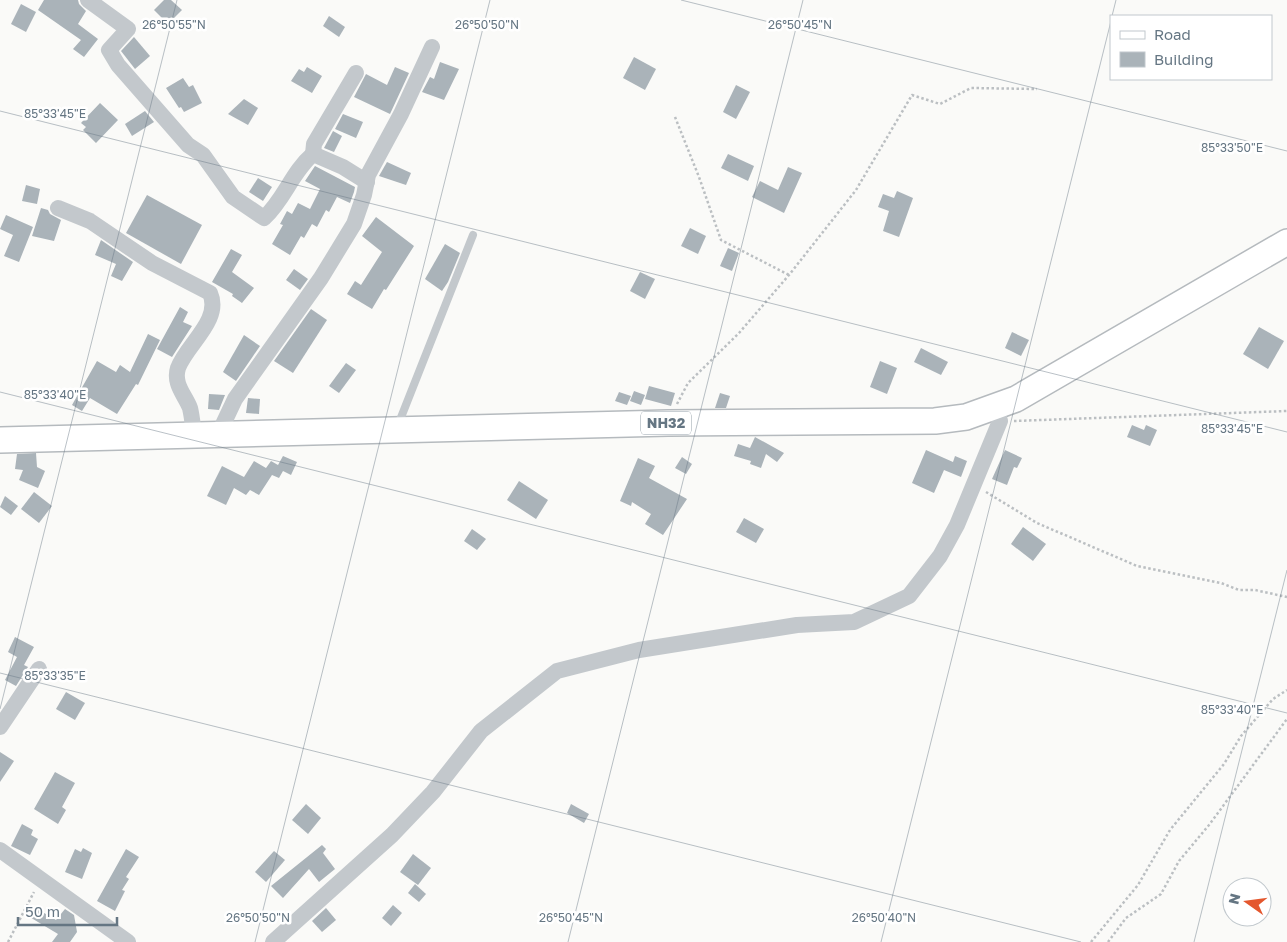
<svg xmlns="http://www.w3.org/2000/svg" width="1287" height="942" font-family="'Golos Text',sans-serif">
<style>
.building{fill:#aab3b9}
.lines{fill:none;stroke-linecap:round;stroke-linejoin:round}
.primary-casing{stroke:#b5babe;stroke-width:28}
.path{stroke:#bbbfc2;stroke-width:2.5;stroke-dasharray:2.5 2.5;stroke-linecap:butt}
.service{stroke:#c3c8cc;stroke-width:8}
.minor{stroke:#c3c8cc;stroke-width:16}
.primary{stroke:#fff;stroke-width:25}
.ticks{fill:none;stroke:#657683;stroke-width:1;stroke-opacity:0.45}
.labels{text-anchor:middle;stroke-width:5;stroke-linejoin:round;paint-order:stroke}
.shield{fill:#fff;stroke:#939fa8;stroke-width:1}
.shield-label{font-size:14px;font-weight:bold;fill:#657683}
.ticks-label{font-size:12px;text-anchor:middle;fill:#657683;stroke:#fff;stroke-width:5;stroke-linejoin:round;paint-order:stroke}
</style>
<rect width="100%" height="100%" fill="#fafaf8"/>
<g class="building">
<path d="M44 0H78L79 4 86 11 78 24 98 39 84 57 73 49 81 40 38 10Z"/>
<path d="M164 0H171L182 10 168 24 154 10Z"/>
<path d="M21 4 36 12 26 32 11 24Z"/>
<path d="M329 16 345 27 339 37 323 26Z"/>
<path d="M134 37 150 56 135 69 121 51Z"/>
<path d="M634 57 656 69 645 90 623 78Z"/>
<path d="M440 62 459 69 444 100 422 92 430 77 434 79Z"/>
<path d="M307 67 322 76 312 93 291 81 299 69 304 72Z"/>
<path d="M395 67 409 73 390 114 354 97 366 74 387 85Z"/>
<path d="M183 78 189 87 193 85 202 103 184 112 181 107 179 108 166 88Z"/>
<path d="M736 85 750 92 736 119 723 112Z"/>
<path d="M244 99 258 108 248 125 228 114Z"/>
<path d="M100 103 118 120 96 143 83 130 86 127 81 123Z"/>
<path d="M145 111 154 122 132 136 125 124Z"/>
<path d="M343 114 363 122 356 138 335 129Z"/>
<path d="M333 131 342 136 334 152 324 148Z"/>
<path d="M728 154 754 166 748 181 721 168Z"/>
<path d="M387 162 411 173 406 185 379 176Z"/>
<path d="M315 166 355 187 354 192 350 203 337 197 329 212 326 210 317 227 312 224 304 238 301 236 290 255 272 244 283 225 280 224 287 211 292 214 298 203 310 209 320 189 305 181Z"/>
<path d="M788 167 802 173 784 213 752 197 760 181 778 190Z"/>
<path d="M258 178 272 187 263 201 249 192Z"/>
<path d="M26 185 40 189 37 204 22 201Z"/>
<path d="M897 191 913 198 899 237 883 231 889 211 878 207 883 194 894 198Z"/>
<path d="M147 195 202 225 181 264 126 233Z"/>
<path d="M41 208 48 210 50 214 61 220 54 241 32 236Z"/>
<path d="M6 215 33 227 19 262 4 256 13 235 0 229Z"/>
<path d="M376 217 414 246 386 290 384 289 372 309 347 294 355 281 361 285 382 252 362 236Z"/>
<path d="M690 228 706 236 698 254 681 246Z"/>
<path d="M101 240 133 262 122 281 111 276 116 264 95 255Z"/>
<path d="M445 244 460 253 448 282 442 291 425 279Z"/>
<path d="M728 248 739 253 732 271 720 266Z"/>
<path d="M231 249 242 255 232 272 254 288 242 303 232 296 233 294 212 282Z"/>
<path d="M294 269 308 279 300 290 286 280Z"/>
<path d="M640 272 655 279 645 299 630 291Z"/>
<path d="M180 307 188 312 183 322 192 326 172 357 157 349Z"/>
<path d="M311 309 327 320 293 373 274 361Z"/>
<path d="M1259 327 1284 341 1268 369 1243 354Z"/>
<path d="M1012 332 1029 340 1021 356 1005 348Z"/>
<path d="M148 334 160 340 138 385 136 384 117 414 90 398 82 411 72 405 97 361 116 372 120 365 130 372Z"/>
<path d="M244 335 260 346 236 381 223 372Z"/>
<path d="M921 348 948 362 941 375 914 362Z"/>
<path d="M880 361 897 368 887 394 870 387Z"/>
<path d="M346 363 356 370 339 393 329 386Z"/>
<path d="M649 386 675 393 671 406 645 399Z"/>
<path d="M634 391 645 395 641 405 630 401Z"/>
<path d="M619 392 631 396 627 405 615 401Z"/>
<path d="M720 393 730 396 726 408H715Z"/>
<path d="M209 394 225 395 219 410 208 409Z"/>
<path d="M248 398 260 399 259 414 246 413Z"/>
<path d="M1132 425 1144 430 1146 425 1157 430 1150 446 1127 437Z"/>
<path d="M755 437 784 453 777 462 766 454 761 468 750 464 751 461 734 456 738 444 750 448Z"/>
<path d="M926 450 953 462 955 456 967 461 961 477 944 470 934 493 912 483Z"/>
<path d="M1005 450 1022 458 1017 468 1014 467 1007 485 992 479Z"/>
<path d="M36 453 37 467 45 471 38 488 19 480 23 470 15 469 17 454Z"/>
<path d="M283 456 297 462 291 475 283 471 279 478 272 475 259 495 250 490 246 495 234 488 226 505 207 496 222 466 244 477 254 461 266 468 271 461 278 465Z"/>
<path d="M682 457 692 464 686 474 675 468Z"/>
<path d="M638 458 655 466 649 478 687 499 663 535 645 524 651 514 632 502 631 506 620 501Z"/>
<path d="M519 481 548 500 536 519 507 500Z"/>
<path d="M34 492 52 506 39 523 21 509Z"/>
<path d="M5 496 18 506 11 515 0 507Z"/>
<path d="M744 518 764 529 756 543 736 532Z"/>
<path d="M1023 527 1046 544 1033 561 1011 544Z"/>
<path d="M472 529 486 539 477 550 464 541Z"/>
<path d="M15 637 34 647 24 665 28 667 16 686 5 680 17 657 8 652Z"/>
<path d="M66 692 85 703 75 720 56 709Z"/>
<path d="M0 752 14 761 0 782Z"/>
<path d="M55 772 75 783 62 807 66 810 58 824 34 809Z"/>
<path d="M306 804 321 818 308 834 292 820Z"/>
<path d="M571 804 589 814 584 823 567 813Z"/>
<path d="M22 824 33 830 31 835 38 839 30 855 11 846Z"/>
<path d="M322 845 326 849 323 853 335 869 319 882 309 869 283 898 271 886Z"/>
<path d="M83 848 92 853 82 879 65 872 75 849 81 852Z"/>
<path d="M126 849 139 857 126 877 129 879 122 890 125 891 115 911 97 901Z"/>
<path d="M274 851 285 860 266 882 255 872Z"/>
<path d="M413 854 431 868 418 885 400 872Z"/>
<path d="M415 884 426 894 419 902 408 893Z"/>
<path d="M393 905 402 913 391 926 382 918Z"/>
<path d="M34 907 56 920 65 909 74 915 77 932 70 942H52L58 934 28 916Z"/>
<path d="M326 908 336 920 322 932 312 921Z"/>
</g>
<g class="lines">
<g class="primary-casing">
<path id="primary" d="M0 440 668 423 935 421 966 417 1016 399 1287 242"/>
</g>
<g class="path">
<path d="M675 117 699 177 721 240 789 275"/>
<path d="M677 404 688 383 739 333 789 275 856 190 912 95 940 104 971 88 1037 89"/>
<path d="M1014 421 1287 411"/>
<path d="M986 492 1037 523 1137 566 1221 583 1239 590H1255L1287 597"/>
<path d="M8 942 34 892"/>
<path d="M1091 942 1138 885 1170 830 1224 764 1241 736 1273 699 1287 690"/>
<path d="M1108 942 1126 918 1161 894 1179 861 1209 825 1287 719"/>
</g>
<path class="service" d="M398 425 473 235"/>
<g class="minor">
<path d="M88 0 128 29 109 50 118 65 188 145 203 155 233 197 264 218C284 200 292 172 313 154L343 167 367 182"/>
<path d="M313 154 314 144 356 73"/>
<path d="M58 208 90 221 152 263 210 293C222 320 187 344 178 368 173 384 185 395 190 408 192 416 193 427 194 435"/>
<path d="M218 435 235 399 321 278 354 224 364 195 368 175 401 114 432 47"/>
<path d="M0 727 39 669"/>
<path d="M0 850 128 942"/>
<path d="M273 942 392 835 433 792 481 731 557 671 639 650 797 625 854 622 909 596 940 556 957 525 1000 421 995 407"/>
</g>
<use href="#primary" class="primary"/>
</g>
<path class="ticks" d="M681 0 1287 151M1112 16 1116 0M0 111 1287 432M0 392 1287 713M0 673 1081 942M0 709 177 0M255 942 490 0M568 942 803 0M881 942 1111 21M1194 942 1287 570"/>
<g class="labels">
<rect class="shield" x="641" y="411.5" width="50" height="23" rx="4"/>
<g class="shield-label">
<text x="666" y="428">NH32</text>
</g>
</g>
<g class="ticks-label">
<text x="174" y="29">26°50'55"N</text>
<text x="487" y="29">26°50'50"N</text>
<text x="800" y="29">26°50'45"N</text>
<text x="55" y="118">85°33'45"E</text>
<text x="1232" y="152">85°33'50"E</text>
<text x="55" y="399">85°33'40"E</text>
<text x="1232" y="433">85°33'45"E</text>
<text x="55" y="680">85°33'35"E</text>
<text x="1232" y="714">85°33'40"E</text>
<text x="258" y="922">26°50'50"N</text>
<text x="571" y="922">26°50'45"N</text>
<text x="884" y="922">26°50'40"N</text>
</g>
<rect x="1110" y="15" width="162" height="65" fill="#ffffff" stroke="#c1c8cd"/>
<rect x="1120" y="31" width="25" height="8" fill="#ffffff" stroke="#c1c8cd"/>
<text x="1154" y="40" font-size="15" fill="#657683">Road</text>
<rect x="1120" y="52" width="25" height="15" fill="#aab3b9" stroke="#c1c8cd"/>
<text x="1154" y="65" font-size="15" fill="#657683">Building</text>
<g transform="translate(1247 902) rotate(284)"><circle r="24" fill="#ffffff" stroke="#c1c8cd"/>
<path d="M0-4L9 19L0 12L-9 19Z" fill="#e4572e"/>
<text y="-8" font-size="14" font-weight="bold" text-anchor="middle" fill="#657683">N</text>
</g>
<path d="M18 917v8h99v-8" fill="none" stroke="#657683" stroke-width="2.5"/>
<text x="25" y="917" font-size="15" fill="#657683" stroke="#ffffff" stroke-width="4" paint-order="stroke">50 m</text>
</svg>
